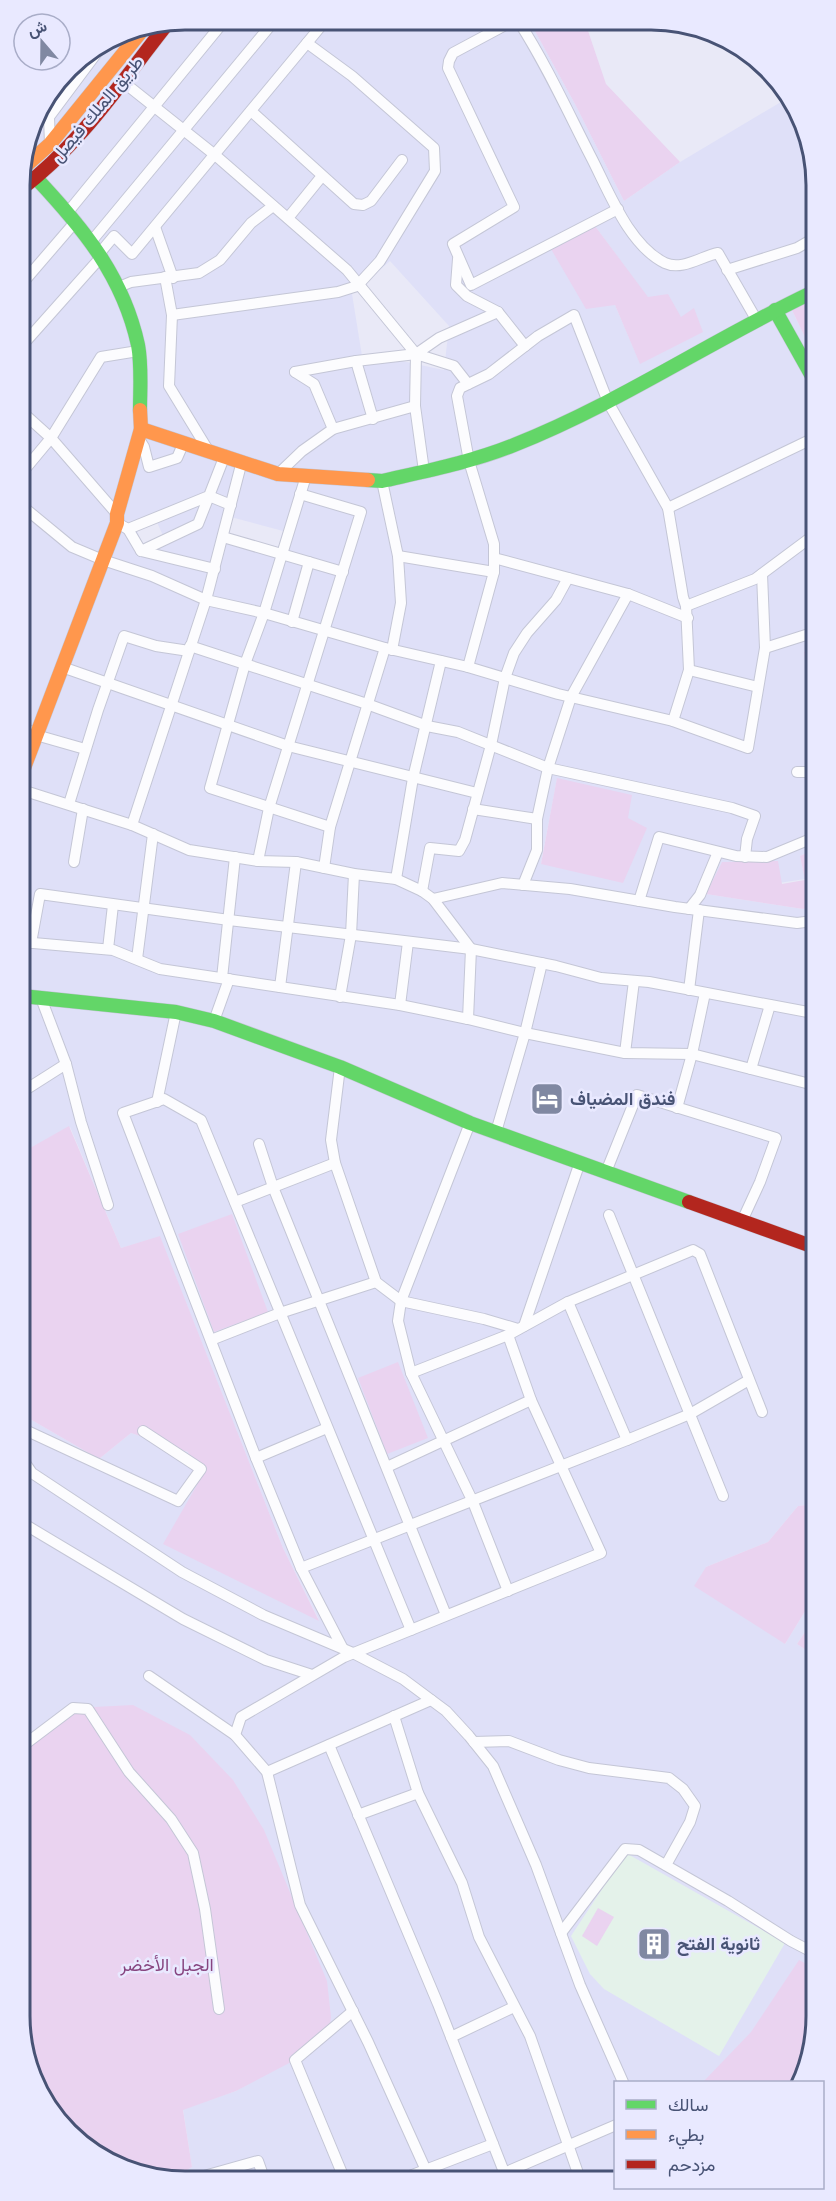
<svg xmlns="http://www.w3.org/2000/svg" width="836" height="2201" font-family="Montserrat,Vazirmatn,sans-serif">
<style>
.residential{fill:#dfe0f8;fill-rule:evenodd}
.education{fill:#e4f2ea}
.green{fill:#ead3f0}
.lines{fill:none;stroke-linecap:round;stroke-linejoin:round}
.street-casing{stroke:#c4c6d6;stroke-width:12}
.fast-casing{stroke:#c5c7d7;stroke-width:15}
.slow-casing{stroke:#c5c7d7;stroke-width:15}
.jam-casing{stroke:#c5c7d7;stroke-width:15}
.street{stroke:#fcfcfe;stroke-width:10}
.fast{stroke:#63d668;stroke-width:14}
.slow{stroke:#ff974d;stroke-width:14}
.jam{stroke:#b3261e;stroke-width:14}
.labels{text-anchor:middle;stroke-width:5;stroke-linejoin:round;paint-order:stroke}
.street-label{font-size:18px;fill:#485375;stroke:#e9e9ff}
.poi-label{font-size:18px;font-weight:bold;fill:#485375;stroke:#e9e9ff;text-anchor:start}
.park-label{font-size:18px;fill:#874580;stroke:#e9e9ff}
.rim{fill:none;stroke:#485375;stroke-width:3}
</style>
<rect width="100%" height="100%" fill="#e9e9f7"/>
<path class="residential" d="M185 20 530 22 575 104 624 201 680 162 786 99 811 143V301L792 310 812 352V650L804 652 812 693 813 741 805 761 813 762V850L800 856 805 879 706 894 803 909 813 906 815 1504 798 1506 768 1542 706 1567 785 1644 815 1595V1617L797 1644 815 1656 816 2026 802 2082H616L615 2176 172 2178 192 2167 183 2109 236 2091 264 2075 24 1745 23 1415 99 1459 131 1433 188 1452 197 1485 319 1620 283 1548 160 1237 121 1248 70 1127 23 1152 20 174 37 112 76 61 122 32ZM595 226 648 298 681 317 640 363 615 305ZM390 261 449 326 444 370 397 360 363 362 352 294ZM231 517 283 531 278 548 226 533ZM156 520 164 538 144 546 136 529ZM557 779 628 818 541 864V863Z"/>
<path class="education" d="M626 1853 785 1943 719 2056 604 1989 590 1974 571 1936Z"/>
<g class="green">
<path d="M530 22H585L606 84 680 162 624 201 575 104Z"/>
<path d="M595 226 648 297 668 294 681 317 694 308 703 332 640 364 615 305 586 309 551 249Z"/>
<path d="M811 301 812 352 792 310Z"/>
<path d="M812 650V693L804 652Z"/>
<path d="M557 778 632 795 628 818 647 828 623 883 541 864Z"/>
<path d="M813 850V906L803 909 706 894 722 862 778 861 782 884 805 880 800 856Z"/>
<path d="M69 1126 121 1248 160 1236 283 1548 319 1621 163 1544 197 1485 188 1452 131 1433 99 1459 23 1415V1152Z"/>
<path d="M232 1214 268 1312 214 1332 178 1234Z"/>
<path d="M398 1362 428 1438 387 1454 358 1378Z"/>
<path d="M815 1504V1595L785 1644 694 1586 706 1567 768 1542 798 1506Z"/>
<path d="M815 1617V1656L797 1644Z"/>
<path d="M133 1705 190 1735 233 1780 264 1830 327 1981 331 2017 329 2032 295 2060 236 2091 183 2110 192 2167 172 2178H153L68 2133 25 2058 24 1745 73 1708Z"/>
<path d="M598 1908 614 1917 597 1946 582 1936Z"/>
<path d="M799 1960 816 1969V2026L802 2082H703L751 2032Z"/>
</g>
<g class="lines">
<g class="street-casing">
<g id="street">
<path d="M511 22 453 53 449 61 448 68 514 207 453 244 471 285 618 209"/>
<path d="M519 22C546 64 567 110 590 155 608 189 628 245 665 263 682 271 702 256 718 253L756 319"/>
<path d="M122 81 215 155 347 270 416 354 415 406 424 471"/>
<path d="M251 111 354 204 363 205 371 201 402 160"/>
<path d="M50 144 49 117 105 42"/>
<path d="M68 212 225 20"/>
<path d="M288 218 322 176"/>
<path d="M155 227 173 278"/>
<path d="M90 243 275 20"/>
<path d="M99 254 114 236 132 254 326 20"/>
<path d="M458 259 456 285 467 296 498 312 525 346"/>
<path d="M727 270 797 248 811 240"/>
<path d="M165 277 172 315 169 386 208 450"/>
<path d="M20 286 76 221"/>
<path d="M119 287 131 282 199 273 220 260 251 223 273 206"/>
<path d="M172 315 338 292 357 286 380 261 435 171 434 148 352 76 307 43"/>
<path d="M20 348 101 257"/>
<path d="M356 361 373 419"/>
<path d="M295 372 356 361 416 354"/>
<path d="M295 372 314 384 333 429"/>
<path d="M468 384 454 366 416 354 439 338 498 312"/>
<path d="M21 411 51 438 117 514"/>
<path d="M139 439 144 447 149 467 177 458 184 442"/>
<path d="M21 474 51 438 101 357 138 351"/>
<path d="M278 474 302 451 333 429 415 406"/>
<path d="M306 476 264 613 245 664 210 788 330 827"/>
<path d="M382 481 398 556 401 603 392 650"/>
<path d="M21 505 72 547 103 560 152 576 206 600 264 613 385 648 468 667 558 694 673 721 748 748 765 648 762 574"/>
<path d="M668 508 812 439"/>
<path d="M117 523 128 529 209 496 225 455"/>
<path d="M128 529 141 551 198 524 209 496 231 505"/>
<path d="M223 537 343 572"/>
<path d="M141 551 215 569"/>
<path d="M398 556 494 572"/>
<path d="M494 558 628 594 688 618"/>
<path d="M686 606 755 579 810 538"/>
<path d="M292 622 309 562"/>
<path d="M190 646 367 704 427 726 458 732 548 768 732 808 755 816 747 839 745 857"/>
<path d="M765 648 812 633"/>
<path d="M62 667 288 746 477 793"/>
<path d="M468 667 494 572V544L469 461 457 396 460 388 489 374 538 336 574 315 608 402 668 508 683 597 686 606 689 670 673 721"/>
<path d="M689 670 758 687"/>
<path d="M21 732 37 731"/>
<path d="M36 735 85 749"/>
<path d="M797 772H813"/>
<path d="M22 790 132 825 189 850 258 861 296 862 354 874 396 879 422 891 433 899 471 949 468 1019"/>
<path d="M69 804 98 710 124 636 156 646 189 651"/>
<path d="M473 809 537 819 548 768 571 697 628 594"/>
<path d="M132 825 206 600 242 461"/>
<path d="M258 861 269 808 361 512 300 494"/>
<path d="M74 862 83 809"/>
<path d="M324 868 330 827 385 648"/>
<path d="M396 879 413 778 441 661"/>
<path d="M523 885 537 850V819"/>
<path d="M422 891 430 848 459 851 465 840 491 745 505 678 514 653 527 633 556 600 568 578"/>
<path d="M433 899 502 883 570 889 675 907 797 923 813 921"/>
<path d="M639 901 659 837 736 856 767 857 813 838"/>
<path d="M689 909 700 895 718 852"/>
<path d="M22 942 113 950 160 969 400 1005 468 1019 525 1033 625 1053 692 1054 814 1085"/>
<path d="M31 943 40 894 229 920 471 949 556 966 601 978 649 982 813 1013"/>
<path d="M108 949 113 905"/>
<path d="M137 959 153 834"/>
<path d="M222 978 235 857"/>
<path d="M280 987 296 862"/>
<path d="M689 990 699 910"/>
<path d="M340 997 351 935 354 874"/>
<path d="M41 998 66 1064 81 1122 108 1205"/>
<path d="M400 1005 408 942"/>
<path d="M214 1021 229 979"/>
<path d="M625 1053 634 981"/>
<path d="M340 1067 331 1140 335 1163 376 1282 401 1301 484 1319 518 1329"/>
<path d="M751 1069 770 1005"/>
<path d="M22 1092 66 1064"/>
<path d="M157 1102 176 1012"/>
<path d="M677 1108 692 1054 705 993"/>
<path d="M470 1123 401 1301 398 1321 411 1373 473 1502 508 1591"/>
<path d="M496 1132 525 1033 542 963"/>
<path d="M259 1144 273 1187 446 1615"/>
<path d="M606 1172 637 1095 776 1138 760 1182 742 1221"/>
<path d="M235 1202 335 1163"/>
<path d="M609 1215 723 1496"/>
<path d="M568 1302 627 1440"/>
<path d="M524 1326 580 1162"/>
<path d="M211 1340 280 1313 376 1282"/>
<path d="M411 1373 508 1335 568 1302 693 1250 700 1254 762 1412"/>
<path d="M23 1429 178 1501 201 1469 143 1431"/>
<path d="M256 1458 327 1428"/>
<path d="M23 1460 32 1473 182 1572 263 1615 353 1653 403 1679 446 1711 469 1736 493 1766 536 1865 580 1985 623 2082"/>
<path d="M387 1467 531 1400"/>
<path d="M24 1524 183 1619 266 1660 312 1675"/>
<path d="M301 1568 627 1440 690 1414 749 1380"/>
<path d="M342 1647 301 1568 256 1458 123 1113 164 1099 201 1120 411 1630"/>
<path d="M149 1676 235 1735 267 1772 300 1905 368 2042 429 2177"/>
<path d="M394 1716 418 1793 462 1883 479 1937 530 2036 579 2176"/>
<path d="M235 1735 241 1717 344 1657 601 1553 531 1400 508 1335"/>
<path d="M474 1742 509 1741 559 1760 589 1768 669 1778 683 1789 695 1806 690 1822 666 1865"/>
<path d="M24 1745 73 1708 88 1709 129 1772 171 1819 193 1853 205 1909 219 2009"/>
<path d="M329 1745 438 2004 506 2177"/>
<path d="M267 1772 431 1700"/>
<path d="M358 1815 418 1793"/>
<path d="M561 1933 625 1849 639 1850 728 1901 791 1941 816 1954"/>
<path d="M451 2037 514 2007"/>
<path d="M504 2173 616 2125"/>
<path d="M407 2177 493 2144"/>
<path d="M197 2178 258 2161 264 2178"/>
<path d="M344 2178 295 2060 353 2011"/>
</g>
</g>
<g class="fast-casing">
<g id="fast">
<path d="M36 178C83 228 123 276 138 345 142 366 140 389 140 410"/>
<path d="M775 310 812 376"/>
<path d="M368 480 382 481C426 471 472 462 514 445 618 404 710 341 811 293"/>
<path d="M22 996 176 1012 214 1021 340 1067 470 1123 689 1202"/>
</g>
</g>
<g class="slow-casing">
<g id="slow">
<path d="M21 170 50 144 144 28"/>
<path d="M141 429 278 474 368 480"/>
<path d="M22 773 117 523V514L141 429 140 410"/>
</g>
</g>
<g class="jam-casing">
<g id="jam">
<path d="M20 190C80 145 122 81 168 23"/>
<path d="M689 1202 814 1247"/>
</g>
</g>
<use href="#street" class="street"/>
<use href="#fast" class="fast"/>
<use href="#slow" class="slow"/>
<use href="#jam" class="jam"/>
</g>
<defs>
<g id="hotel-square" transform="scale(1.725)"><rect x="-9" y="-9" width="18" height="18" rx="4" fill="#8088a2" stroke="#e9e9ff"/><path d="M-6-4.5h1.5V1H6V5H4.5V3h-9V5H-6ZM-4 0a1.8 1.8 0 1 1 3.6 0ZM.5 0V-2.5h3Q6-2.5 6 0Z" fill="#fff"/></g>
<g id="building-square" transform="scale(1.725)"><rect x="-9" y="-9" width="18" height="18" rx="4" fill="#8088a2" stroke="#e9e9ff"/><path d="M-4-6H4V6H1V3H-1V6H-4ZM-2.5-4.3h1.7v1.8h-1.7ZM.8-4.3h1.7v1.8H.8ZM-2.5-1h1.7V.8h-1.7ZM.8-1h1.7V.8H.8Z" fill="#fff"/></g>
</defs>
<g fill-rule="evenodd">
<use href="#hotel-square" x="547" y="1099"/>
<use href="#building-square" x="654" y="1944"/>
</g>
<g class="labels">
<g class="street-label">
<text transform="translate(97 109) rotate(-50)" y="6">طريق الملك فيصل</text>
</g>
<g class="poi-label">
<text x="570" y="1105">فندق المضياف</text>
<text x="677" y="1950">ثانوية الفتح</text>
</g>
<g class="park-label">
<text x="167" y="1971">الجبل الأخضر</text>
</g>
</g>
<path d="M0 0H836V2201H0ZM185 30H651A155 155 0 0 1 806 185V2016A155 155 0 0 1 651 2171H185A155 155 0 0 1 30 2016V185A155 155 0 0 1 185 30Z" fill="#e9e9ff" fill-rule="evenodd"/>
<path class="rim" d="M185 30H651A155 155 0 0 1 806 185V2016A155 155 0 0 1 651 2171H185A155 155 0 0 1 30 2016V185A155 155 0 0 1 185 30Z"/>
<rect x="614" y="2081" width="210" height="108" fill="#e9e9ff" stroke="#a9adc8" stroke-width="1.5"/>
<rect x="626" y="2100" width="30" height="9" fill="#63d668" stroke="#a9adc8" stroke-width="1.5"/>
<text x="668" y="2111" font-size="18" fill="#485375">سالك</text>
<rect x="626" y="2130" width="30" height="9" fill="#ff974d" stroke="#a9adc8" stroke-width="1.5"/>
<text x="668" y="2141" font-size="18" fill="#485375">بطيء</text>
<rect x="626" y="2160" width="30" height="9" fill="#b3261e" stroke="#a9adc8" stroke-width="1.5"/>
<text x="668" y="2171" font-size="18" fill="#485375">مزدحم</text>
<g transform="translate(42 42) rotate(340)"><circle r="28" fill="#e9e9ff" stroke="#a9adc8" stroke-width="1.5"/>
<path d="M0-4.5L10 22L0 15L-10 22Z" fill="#8088a2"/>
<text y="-9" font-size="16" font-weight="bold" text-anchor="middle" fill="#485375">ش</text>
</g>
</svg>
